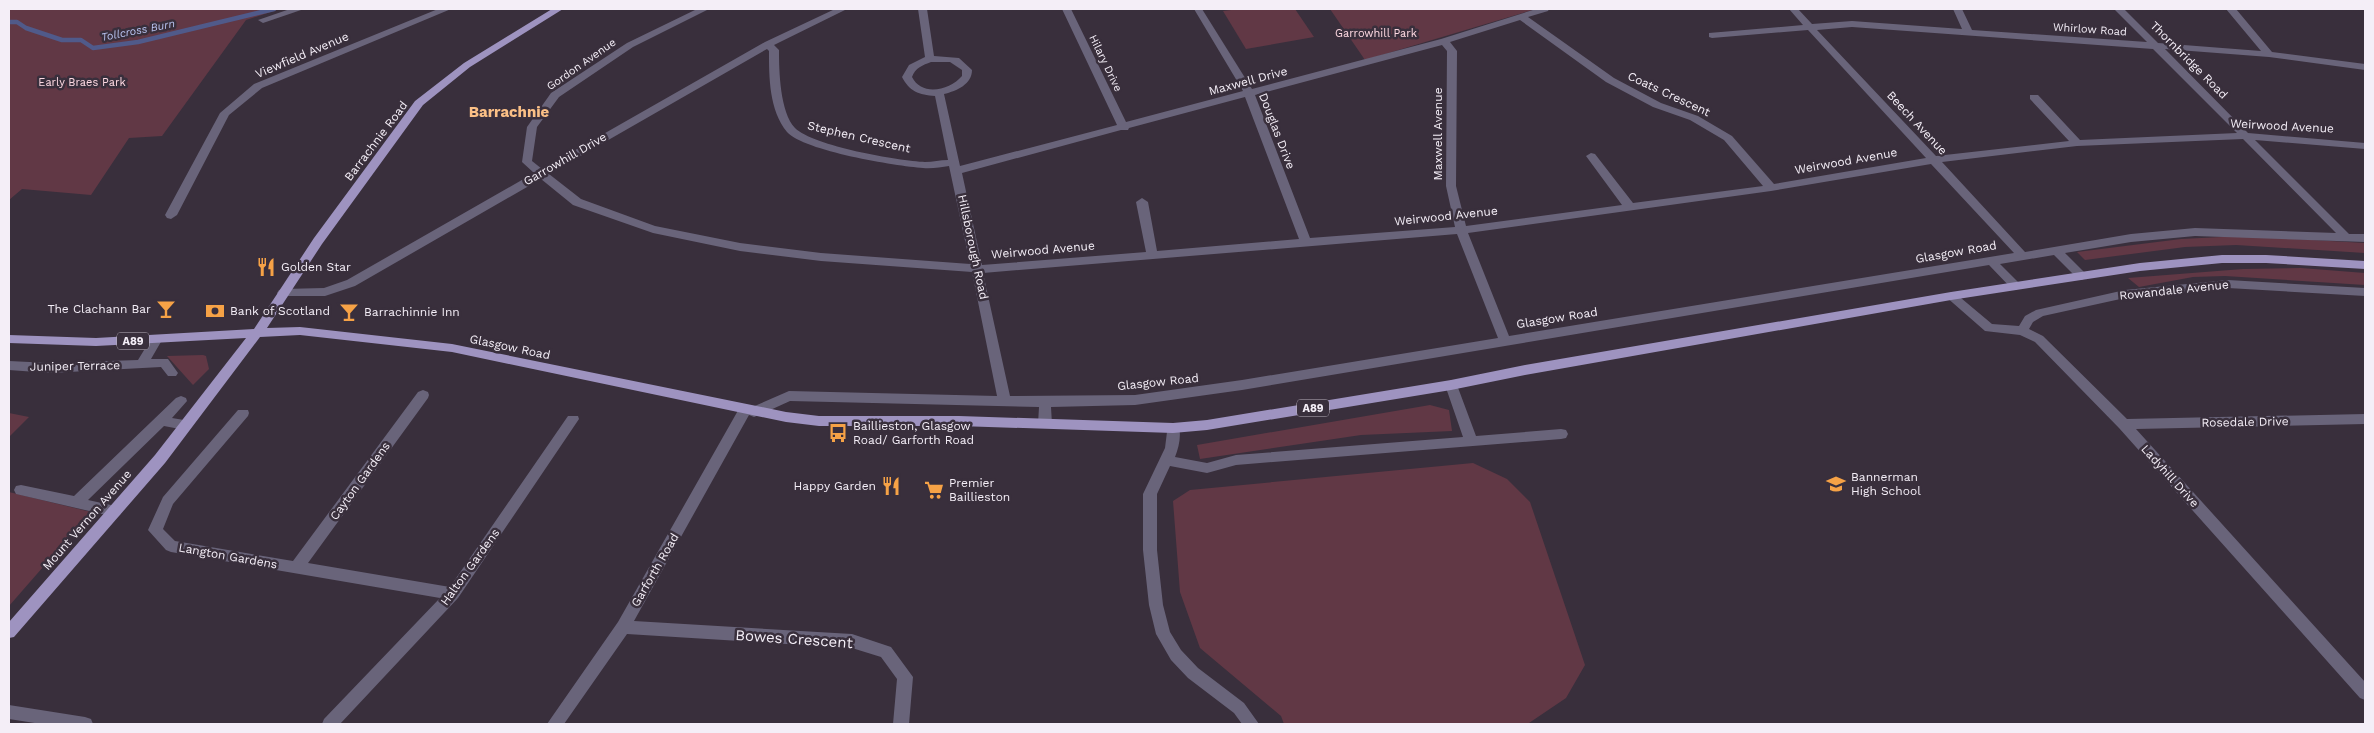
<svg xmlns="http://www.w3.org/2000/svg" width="2374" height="733" font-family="'Work Sans',sans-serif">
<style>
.green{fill:#613845}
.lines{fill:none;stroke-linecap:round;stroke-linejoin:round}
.stream{stroke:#505a8a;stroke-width:4.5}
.minor{fill:#69647a;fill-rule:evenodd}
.major{fill:#9e93c0;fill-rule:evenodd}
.labels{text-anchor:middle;stroke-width:5;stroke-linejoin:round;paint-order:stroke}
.far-street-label{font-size:11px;fill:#f4eef7;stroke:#392f3c}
.far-water-label{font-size:11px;font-style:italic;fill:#b9c4f1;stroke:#392f3c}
.far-park-label{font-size:11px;fill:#fed9e2;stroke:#392f3c}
.shield{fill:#392f3c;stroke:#bcb5bf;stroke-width:1}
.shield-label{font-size:11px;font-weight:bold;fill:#f4eef7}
.street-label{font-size:12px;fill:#f4eef7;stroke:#392f3c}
.poi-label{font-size:12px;fill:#f4eef7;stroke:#392f3c;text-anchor:start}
.quarter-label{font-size:15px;font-weight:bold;fill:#fbc086;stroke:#392f3c}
.near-street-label{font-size:15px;fill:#f4eef7;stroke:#392f3c}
</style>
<rect width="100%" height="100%" fill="#392f3c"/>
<g class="green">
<path d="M9 9H280L246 20 162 136 129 138 91 195 22 189 9 200Z"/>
<path d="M1239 9H1295L1314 37 1246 49 1223 11Z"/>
<path d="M1330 9H1536L1365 60Z"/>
<path d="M2242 236 2365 243V253L2236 245 2185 247 2085 260 2077 252 2181 239Z"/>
<path d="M2301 268 2365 273V285L2225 276 2193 277 2139 287 2128 278 2243 269Z"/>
<path d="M203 355 206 356 209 369 193 385 167 356Z"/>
<path d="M1430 405 1449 410 1452 431 1361 435 1200 459 1197 445Z"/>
<path d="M9 413 29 417 9 437Z"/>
<path d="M1473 463 1507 479 1530 502 1585 665 1566 698 1529 723 1284 724 1281 716 1200 648 1180 592 1173 501 1190 490Z"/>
<path d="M9 492 91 512 9 606Z"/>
</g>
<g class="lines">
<path class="stream" d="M9 22H17L26 28 62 40H81L93 48 138 42 274 9"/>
<g class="minor">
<path d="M290 9H304L263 23 258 20Z"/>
<path d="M438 9H451L262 88 229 115 177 215 171 219 167 218 165 215 220 113 254 84Z"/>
<path d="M697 9H709L633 47 559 97 537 127 532 161 542 169 765 42 835 9H847L774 45 779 50C779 71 780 112 795 128 813 146 899 161 925 162 933 162 940 160 948 160L935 96C919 95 909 91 902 77L909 65 925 57 918 9H927L934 56 959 58 972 70C972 84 957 91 944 94L960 166 1117 125 1062 9H1071L1126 122 1243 91 1194 9H1202L1252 89 1441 39 1536 9H1549L1548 11 1528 17 1614 78 1661 103 1698 116 1732 136 1774 184 1926 158 1808 30 1712 38 1709 37V33L1803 25 1789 9H1798L1812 24 1852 21 1962 29 1953 9H1962L1972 30 2147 42 2114 9H2124L2158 43 2261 51 2226 9H2236L2272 52 2365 64V70L2269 57 2165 49 2248 133 2365 143V149L2255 140 2349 234H2365V242L2195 236 2131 242 2065 253 2088 276 2082 280 2078 279 2054 255 2000 264 2022 286 2016 290 2012 289 1989 265 1242 390 1135 405 1051 407 1052 424 1050 428H1040L1038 424 1039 407 790 401 759 415 754 417 749 415 634 621 852 634 891 647 913 677 909 724H893L897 679 881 657 852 648 627 634 564 724H547L618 622 740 407 745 405 750 408 789 391 997 396 972 272 821 261 740 251 653 233 573 205 541 179 355 286 325 296H279L277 293 279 290 283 289 324 288 347 280 534 173 522 162 527 127 551 93 627 43ZM1520 20 1606 82 1653 107 1690 120 1724 140 1763 186 1633 203 1595 154 1591 153 1586 156 1622 205 1466 226 1456 186 1457 51 1450 42ZM1852 27 2153 49 2237 133 2080 140 2038 95H2030V99L2069 141 1936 156 1817 30ZM1442 45 1447 51 1446 186 1455 227 1310 238 1255 95ZM767 49 769 51C769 77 769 110 787 132 804 151 896 166 923 168 932 169 941 167 949 166L970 264 821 253 740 243 655 226 581 199 549 174ZM931 62H950L962 70V76C950 90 922 97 912 77 915 68 923 65 931 62ZM1245 97 1299 239 1157 251 1148 202 1142 198 1136 202 1146 252 982 265 962 173 1121 130H1128L1129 128ZM2243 139 2336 233 2195 228 2131 234 2025 252 1942 162 2077 146ZM1931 164 2014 253 1509 336 1468 233 1771 191ZM1457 234 1498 338 1242 380 1135 395 1010 396 983 273Z"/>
<path d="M2228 280 2365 288V296L2228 288 2125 298 2043 316 2033 322 2029 329 2043 336 2127 419 2365 414V424L2136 429 2365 682V700L2360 698 2119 428 2035 342 2020 335 1985 331 1945 296 1947 293H1955L1992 324 2019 326 2025 316 2036 310 2125 290Z"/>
<path d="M156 336 162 340 151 359H168L178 373 176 376H168L161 367 50 373 9 370V361L50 363 138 360 152 337Z"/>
<path d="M1451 380 1457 385 1476 436 1561 429 1566 430 1568 434 1566 438 1561 439 1236 465 1207 473 1170 466 1157 494V550L1163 605 1170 632 1181 650 1198 668 1244 703 1259 724H1242L1234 713 1188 678 1171 660 1156 634 1149 605 1143 550V494L1165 448 1168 424H1178C1182 434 1179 447 1175 457L1207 463 1236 455 1463 437 1445 385Z"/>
<path d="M423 390 428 392 429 395 428 398 308 563 450 587 568 416H578L579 419 458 598 340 724H322L324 719 440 598 171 552 166 550 148 530 163 497 238 410H248L249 413 248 416 173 504 163 529 175 541 293 561 418 392Z"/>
<path d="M181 396 186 398 187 401 172 418 190 421 192 425 190 429 185 430 164 426 88 500 120 507 122 511 120 515 115 517 16 494 14 490 16 486 21 485 74 496 176 398Z"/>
<path d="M9 705 85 717 91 719 93 724H41L9 719Z"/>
</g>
<path class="major" d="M552 9H563L470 67 423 105 322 244 267 328 300 327 452 344 786 412 819 416H959L1173 423 1207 420 1451 380 1525 365 1951 292 2140 263 2222 255H2266L2365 261V269L2266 263H2222L2140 271 1951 300 1525 375 1451 390 1207 430 1173 433 959 426H819L786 422 452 352 300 335 260 337 165 463 14 637 9 638V622L155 455 246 338 96 346 9 343V335L96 338 254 329 314 238 415 101 464 63Z"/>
</g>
<defs>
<g id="restaurant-bare" transform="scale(1.5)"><path d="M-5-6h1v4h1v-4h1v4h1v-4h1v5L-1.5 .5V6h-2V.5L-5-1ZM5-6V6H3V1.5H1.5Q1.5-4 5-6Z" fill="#f6a246" stroke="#392f3c" stroke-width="2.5" paint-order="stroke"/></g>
<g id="bar-bare" transform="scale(1.5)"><path d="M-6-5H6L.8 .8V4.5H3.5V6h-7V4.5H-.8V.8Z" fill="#f6a246" stroke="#392f3c" stroke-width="2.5" paint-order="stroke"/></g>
<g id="bank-bare" transform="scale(1.5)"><path d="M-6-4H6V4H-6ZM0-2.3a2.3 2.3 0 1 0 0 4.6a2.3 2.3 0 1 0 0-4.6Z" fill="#f6a246" stroke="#392f3c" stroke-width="2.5" paint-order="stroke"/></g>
<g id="bus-bare" transform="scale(1.5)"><path d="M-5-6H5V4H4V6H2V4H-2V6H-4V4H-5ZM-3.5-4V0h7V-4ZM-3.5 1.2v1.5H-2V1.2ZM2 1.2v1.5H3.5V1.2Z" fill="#f6a246" stroke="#392f3c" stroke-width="2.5" paint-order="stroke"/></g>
<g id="school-bare" transform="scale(1.5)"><path d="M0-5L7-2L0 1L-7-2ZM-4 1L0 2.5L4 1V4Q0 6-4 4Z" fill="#f6a246" stroke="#392f3c" stroke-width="2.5" paint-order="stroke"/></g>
<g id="supermarket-bare" transform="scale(1.5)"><path d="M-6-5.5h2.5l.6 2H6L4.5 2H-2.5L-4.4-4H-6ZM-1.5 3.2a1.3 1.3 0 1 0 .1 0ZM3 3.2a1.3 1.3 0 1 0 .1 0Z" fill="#f6a246" stroke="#392f3c" stroke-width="2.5" paint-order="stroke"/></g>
</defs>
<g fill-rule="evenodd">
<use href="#restaurant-bare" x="266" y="267"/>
<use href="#bar-bare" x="166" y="309"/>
<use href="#bank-bare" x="215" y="311"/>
<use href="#bar-bare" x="349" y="312"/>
<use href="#bus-bare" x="838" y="433"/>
<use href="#school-bare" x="1836" y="484"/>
<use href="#restaurant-bare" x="891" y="486"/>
<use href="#supermarket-bare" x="934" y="490"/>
</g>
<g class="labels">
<g class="far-street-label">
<text transform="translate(2090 29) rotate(4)" y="4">Whirlow Road</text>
<text transform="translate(1106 63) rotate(64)" y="4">Hilary Drive</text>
<text transform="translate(581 64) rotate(-35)" y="4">Gordon Avenue</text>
</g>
<g class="far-water-label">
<text transform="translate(138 30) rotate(-11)" y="4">Tollcross Burn</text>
</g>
<g class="far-park-label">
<text x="1376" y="37">Garrowhill Park</text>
<text x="82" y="86">Early Braes Park</text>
</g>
<g class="shield">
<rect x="117" y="332.5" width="32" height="17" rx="4"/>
<rect x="1297" y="399.5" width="32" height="17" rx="4"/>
</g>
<g class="shield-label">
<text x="133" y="345">A89</text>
<text x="1313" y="412">A89</text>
</g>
<g class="street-label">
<text transform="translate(302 55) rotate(-23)" y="4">Viewfield Avenue</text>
<text transform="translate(2189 60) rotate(45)" y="4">Thornbridge Road</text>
<text transform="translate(1248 81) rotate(-15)" y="4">Maxwell Drive</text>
<text transform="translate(1669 94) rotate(25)" y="4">Coats Crescent</text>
<text transform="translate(1917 123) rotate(47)" y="4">Beech Avenue</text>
<text transform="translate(2282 126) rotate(3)" y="4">Weirwood Avenue</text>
<text transform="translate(1277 131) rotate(69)" y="4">Douglas Drive</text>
<text transform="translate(1438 134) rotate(-90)" y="4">Maxwell Avenue</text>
<text transform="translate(859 137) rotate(13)" y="4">Stephen Crescent</text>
<text transform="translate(376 141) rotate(-53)" y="4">Barrachnie Road</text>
<text transform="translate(565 159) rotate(-30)" y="4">Garrowhill Drive</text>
<text transform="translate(1846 161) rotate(-10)" y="4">Weirwood Avenue</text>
<text transform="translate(1446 216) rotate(-6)" y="4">Weirwood Avenue</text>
<text transform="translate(973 247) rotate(78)" y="4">Hillsborough Road</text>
<text transform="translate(1043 250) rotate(-5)" y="4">Weirwood Avenue</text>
<text transform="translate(1956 252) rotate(-10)" y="4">Glasgow Road</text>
<text transform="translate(2174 290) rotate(-6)" y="4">Rowandale Avenue</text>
<text transform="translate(1557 318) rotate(-9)" y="4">Glasgow Road</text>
<text transform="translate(510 347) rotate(12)" y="4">Glasgow Road</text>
<text transform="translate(75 366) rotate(-1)" y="4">Juniper Terrace</text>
<text transform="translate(1158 382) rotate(-6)" y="4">Glasgow Road</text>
<text transform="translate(2245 422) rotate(-1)" y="4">Rosedale Drive</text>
<text transform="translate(2170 476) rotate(48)" y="4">Ladyhill Drive</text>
<text transform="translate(360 481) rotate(-54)" y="4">Cayton Gardens</text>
<text transform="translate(87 520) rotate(-49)" y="4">Mount Vernon Avenue</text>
<text transform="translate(228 556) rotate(10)" y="4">Langton Gardens</text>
<text transform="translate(470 567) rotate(-54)" y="4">Halton Gardens</text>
<text transform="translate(655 570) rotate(-60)" y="4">Garforth Road</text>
</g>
<g class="poi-label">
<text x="281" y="271">Golden Star</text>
<text x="151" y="313" text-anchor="end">The Clachann Bar</text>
<text x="230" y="315">Bank of Scotland</text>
<text x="364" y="316">Barrachinnie Inn</text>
<text x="853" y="430">Baillieston, Glasgow<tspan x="853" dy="14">Road/ Garforth Road</tspan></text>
<text x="1851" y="481">Bannerman<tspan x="1851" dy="14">High School</tspan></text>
<text x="949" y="487">Premier<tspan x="949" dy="14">Baillieston</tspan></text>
<text x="876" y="490" text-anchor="end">Happy Garden</text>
</g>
<g class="quarter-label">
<text x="509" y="117">Barrachnie</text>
</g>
<g class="near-street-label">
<text transform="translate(794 639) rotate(4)" y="5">Bowes Crescent</text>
</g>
</g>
<rect width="2374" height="733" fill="none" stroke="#f4eef7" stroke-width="20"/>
</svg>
